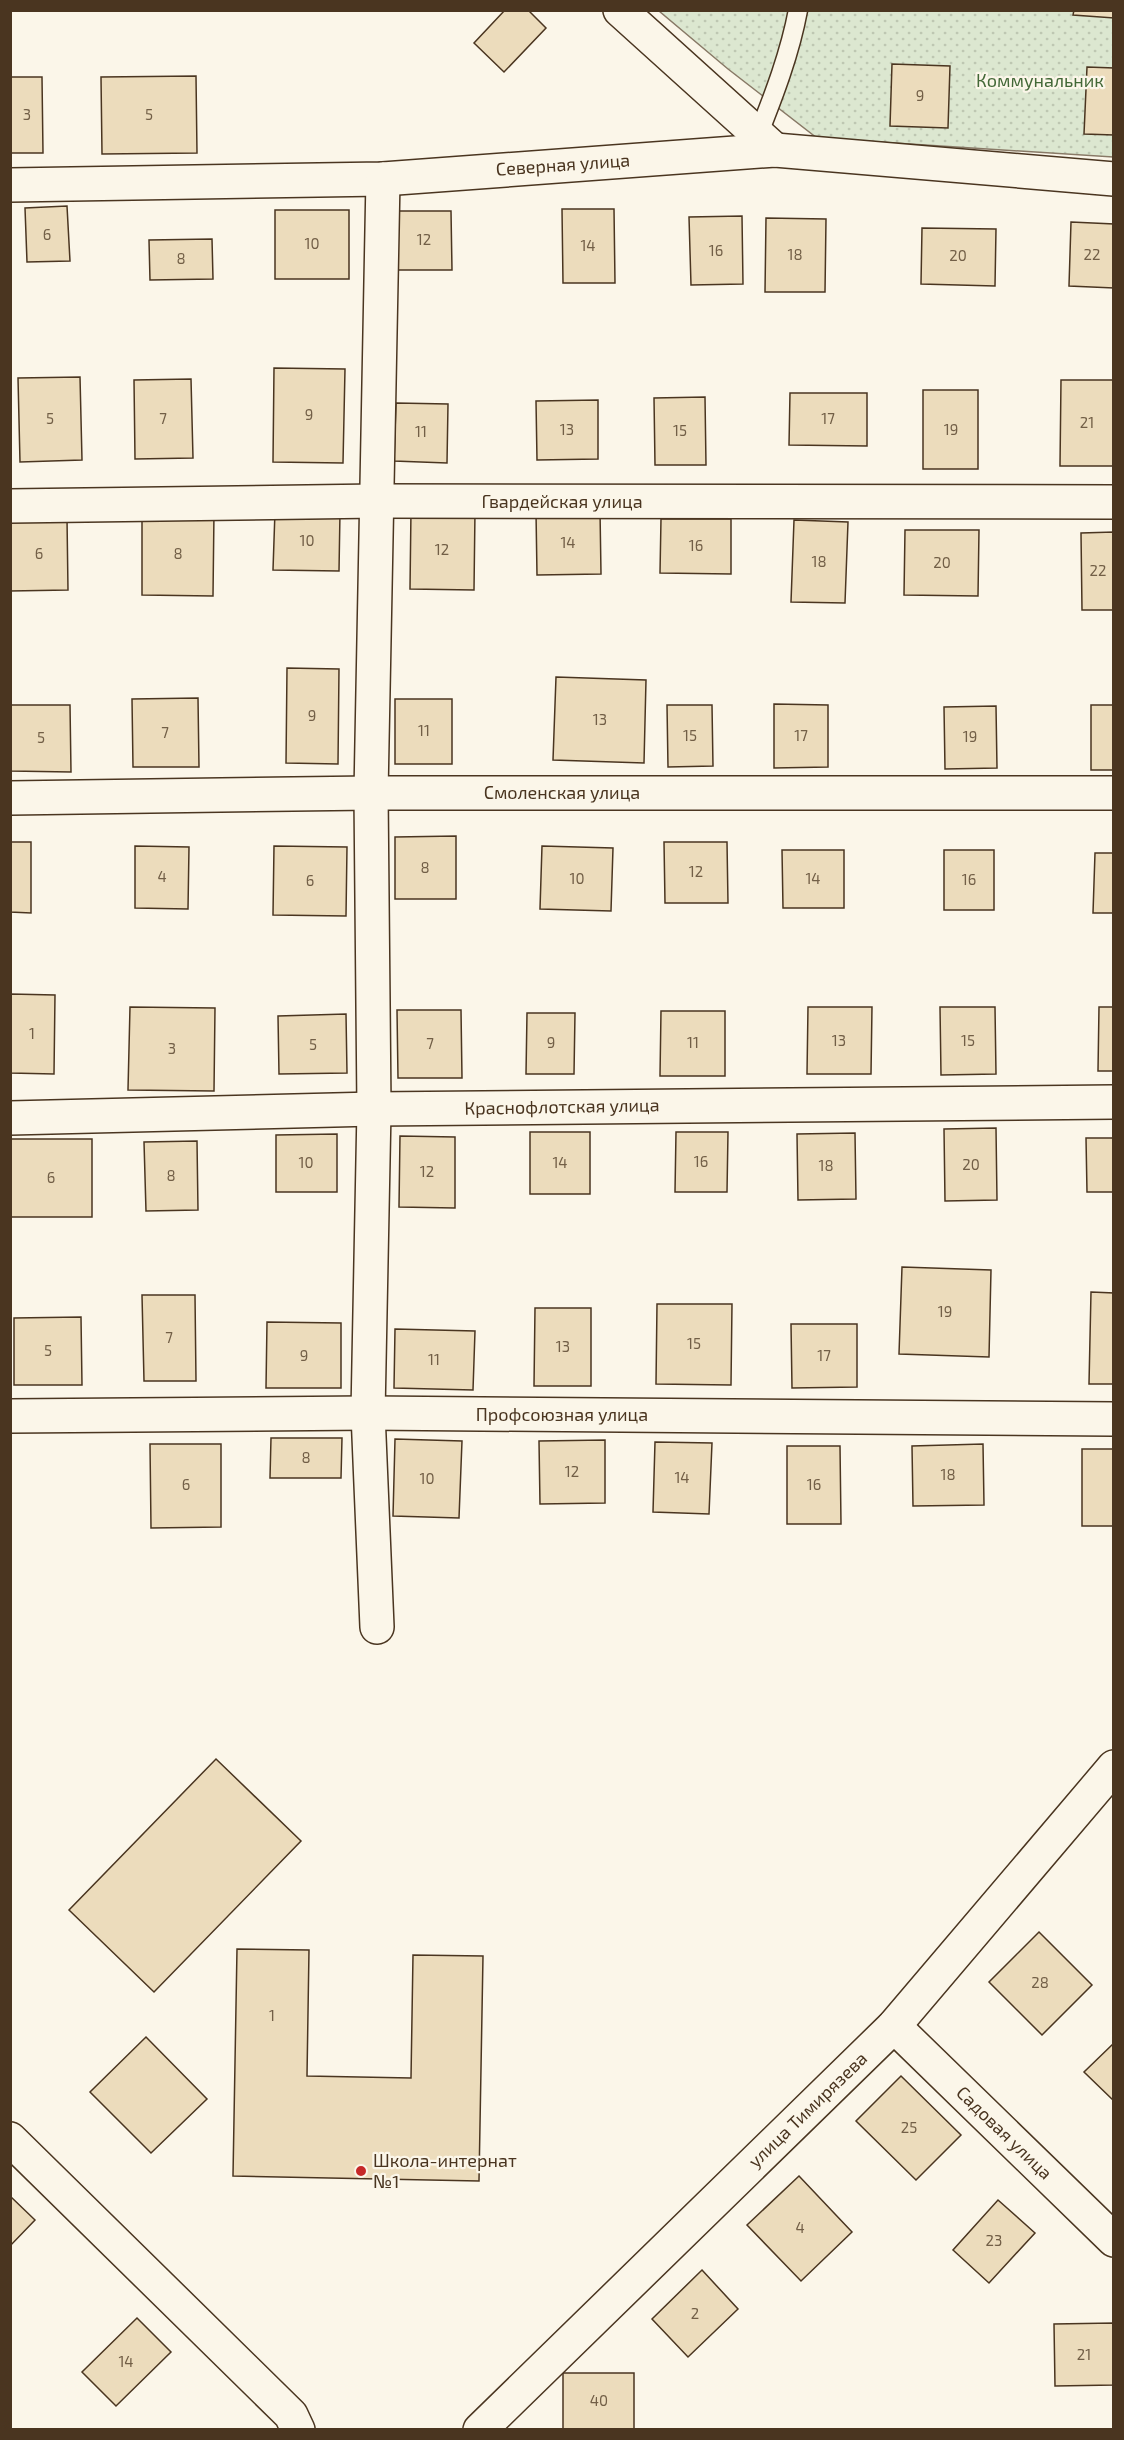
<svg xmlns="http://www.w3.org/2000/svg" width="1124" height="2440" font-family="'Exo 2',sans-serif">
<style>
.garden{fill:url(#garden-dots);stroke:#887966;stroke-width:1.5}
.building{fill:#ecdcbc;stroke:#4a3520;stroke-width:1.5}
.lines{fill:none;stroke-linecap:round;stroke-linejoin:round}
.service-casing{stroke:#4a3520;stroke-width:21}
.minor-casing{stroke:#4a3520;stroke-width:36}
.service{stroke:#fbf6e9;stroke-width:18}
.minor{stroke:#fbf6e9;stroke-width:33}
.poi-dot{fill:#c62828;stroke:#fbf6e9;stroke-width:2}
.labels{text-anchor:middle;stroke-width:4.5;stroke-linejoin:round;paint-order:stroke}
.number-label{font-size:15px;fill:#725f47}
.park-label{font-size:18px;fill:#436837;stroke:#fbf6e9}
.street-label{font-size:18px;fill:#4a3520;stroke:#fbf6e9}
.poi-label{font-size:18px;fill:#4a3520;stroke:#fbf6e9;text-anchor:start}
</style>
<defs>
<pattern id="garden-dots" width="8" height="8" patternUnits="userSpaceOnUse" patternTransform="scale(1.5)"><rect width="8" height="8" fill="#dce7d0"/><path d="M2 2h.1M6 6h.1" fill="none" stroke="#bec7b2" stroke-width="1.8" stroke-linecap="round"/></pattern>
</defs>
<rect width="100%" height="100%" fill="#fbf6e9"/>
<path class="garden" d="M659 11H1113V157L817 138 728 69Z"/>
<g class="building">
<path d="M505 10H528L546 28 504 72 474 43Z"/>
<path d="M1074 10H1114V18L1073 15Z"/>
<path d="M892 64 950 66 948 128 890 126Z"/>
<path d="M1087 67 1114 68V135L1084 134Z"/>
<path d="M196 76 197 153 102 154 101 77Z"/>
<path d="M10 77H42L43 153H10Z"/>
<path d="M67 206 70 261 27 262 25 208Z"/>
<path d="M562 209H614L615 283H563Z"/>
<rect x="275" y="210" width="74" height="69"/>
<path d="M396 211H451L452 270H397Z"/>
<path d="M742 216 743 284 691 285 689 217Z"/>
<path d="M766 218 826 219 825 292H765Z"/>
<path d="M1071 222 1114 224V288L1069 286Z"/>
<path d="M922 228 996 229 995 286 921 284Z"/>
<path d="M212 239 213 279 150 280 149 240Z"/>
<path d="M274 368 345 369 343 463 273 462Z"/>
<path d="M80 377 82 460 20 462 18 378Z"/>
<path d="M191 379 193 458 135 459 134 380Z"/>
<path d="M1061 380H1114V466H1060Z"/>
<rect x="923" y="390" width="55" height="79"/>
<path d="M790 393H867V446L789 445Z"/>
<path d="M705 397 706 465H655L654 398Z"/>
<path d="M598 400V459L537 460 536 401Z"/>
<path d="M396 403 448 404 447 463 394 461Z"/>
<path d="M411 510 475 511 474 590 410 589Z"/>
<path d="M275 511 340 512 339 571 273 570Z"/>
<path d="M600 511 601 574 537 575 536 512Z"/>
<path d="M142 512H214L213 596 142 595Z"/>
<path d="M67 518 68 590 10 591V519Z"/>
<path d="M661 519H731V574L660 573Z"/>
<path d="M794 520 848 522 845 603 791 602Z"/>
<path d="M905 530H979L978 596 904 595Z"/>
<path d="M1114 532V610H1082L1081 533Z"/>
<path d="M287 668 339 669 338 764 286 763Z"/>
<path d="M556 677 646 680 644 763 553 760Z"/>
<path d="M198 698 199 767H133L132 699Z"/>
<rect x="395" y="699" width="57" height="65"/>
<path d="M774 704 828 705V767L774 768Z"/>
<path d="M10 705H70L71 772 10 771Z"/>
<path d="M667 705H712L713 766 668 767Z"/>
<rect x="1091" y="705" width="23" height="65"/>
<path d="M996 706 997 768 945 769 944 707Z"/>
<path d="M456 836V899H395V837Z"/>
<path d="M10 842H31V913L10 912Z"/>
<path d="M664 842H727L728 903H665Z"/>
<path d="M135 846 189 847 188 909 135 908Z"/>
<path d="M274 846 347 847 346 916 273 915Z"/>
<path d="M542 846 613 848 611 911 540 909Z"/>
<path d="M782 850H844V908H783Z"/>
<rect x="944" y="850" width="50" height="60"/>
<path d="M1095 853H1114V913H1093Z"/>
<path d="M10 994 55 995 54 1074 10 1073Z"/>
<path d="M130 1007 215 1008 214 1091 128 1090Z"/>
<path d="M808 1007H872L871 1074H807Z"/>
<path d="M940 1007H995L996 1074 941 1075Z"/>
<path d="M1099 1007H1114V1071H1098Z"/>
<path d="M397 1010H461L462 1078H398Z"/>
<path d="M661 1011H725V1076H660Z"/>
<path d="M527 1013H575L574 1074H526Z"/>
<path d="M346 1014 347 1073 279 1074 278 1016Z"/>
<path d="M996 1128 997 1200 945 1201 944 1129Z"/>
<rect x="530" y="1132" width="60" height="62"/>
<path d="M676 1132H728L727 1192H675Z"/>
<path d="M855 1133 856 1199 798 1200 797 1134Z"/>
<path d="M337 1134V1192H276V1135Z"/>
<path d="M400 1136 455 1137V1208L399 1207Z"/>
<path d="M1086 1138H1114V1192H1087Z"/>
<rect x="10" y="1139" width="82" height="78"/>
<path d="M197 1141 198 1210 146 1211 144 1142Z"/>
<path d="M902 1267 991 1270 989 1357 899 1354Z"/>
<path d="M1091 1292 1114 1293V1384H1089Z"/>
<path d="M142 1295H195L196 1381H144Z"/>
<path d="M657 1304H732L731 1385 656 1384Z"/>
<path d="M535 1308H591V1386H534Z"/>
<path d="M81 1317 82 1385H14V1318Z"/>
<path d="M267 1322 341 1323V1388H266Z"/>
<path d="M791 1324H857V1387L792 1388Z"/>
<path d="M395 1329 475 1331 473 1390 394 1388Z"/>
<path d="M271 1438H342L341 1478H270Z"/>
<path d="M395 1439 462 1441 459 1518 393 1516Z"/>
<path d="M605 1440V1503L540 1504 539 1441Z"/>
<path d="M655 1442 712 1443 709 1514 653 1512Z"/>
<path d="M150 1444H221V1527L151 1528Z"/>
<path d="M983 1444 984 1505 913 1506 912 1446Z"/>
<path d="M787 1446H840L841 1524H787Z"/>
<rect x="1082" y="1449" width="32" height="77"/>
<path d="M216 1759 301 1841 154 1992 69 1910Z"/>
<path d="M1039 1932 1092 1985 1042 2035 989 1982Z"/>
<path d="M237 1949 309 1950 307 2076 411 2078 413 1955 483 1956 479 2181 233 2176Z"/>
<path d="M146 2037 207 2099 151 2153 90 2092Z"/>
<path d="M1114 2043V2101L1084 2072Z"/>
<path d="M901 2076 961 2135 916 2180 856 2121Z"/>
<path d="M799 2176 852 2232 801 2281 747 2225Z"/>
<path d="M10 2196 35 2220 10 2246Z"/>
<path d="M998 2200 1035 2233 989 2283 953 2250Z"/>
<path d="M702 2270 738 2309 688 2357 652 2319Z"/>
<path d="M137 2318 171 2352 116 2406 82 2372Z"/>
<path d="M1114 2323V2385L1055 2386 1054 2324Z"/>
<rect x="563" y="2373" width="71" height="57"/>
</g>
<g class="lines">
<g class="service-casing">
<path id="service" d="M758 135C774 95 790 53 798 10"/>
</g>
<g class="minor-casing">
<g id="minor">
<path d="M620 10 775 150"/>
<path d="M10 185 383 179 775 150 1114 179"/>
<path d="M10 506 378 501 1114 502"/>
<path d="M10 798 371 793H1114"/>
<path d="M10 1118 374 1109 1114 1102"/>
<path d="M10 1416 368 1413 1114 1419"/>
<path d="M377 1627 368 1413 374 1109 371 793 383 179"/>
<path d="M894 2026 1114 2240"/>
<path d="M10 2139 291 2415 298 2430"/>
<path d="M480 2430 894 2026 1114 1767"/>
</g>
</g>
<use href="#service" class="service"/>
<use href="#minor" class="minor"/>
</g>
<circle class="poi-dot" cx="361" cy="2171" r="6"/>
<g class="labels">
<g class="number-label">
<text x="920" y="101">9</text>
<text x="27" y="120">3</text>
<text x="149" y="120">5</text>
<text x="47" y="240">6</text>
<text x="424" y="245">12</text>
<text x="312" y="249">10</text>
<text x="588" y="251">14</text>
<text x="716" y="256">16</text>
<text x="795" y="260">18</text>
<text x="1092" y="260">22</text>
<text x="958" y="261">20</text>
<text x="181" y="264">8</text>
<text x="309" y="420">9</text>
<text x="50" y="424">5</text>
<text x="163" y="424">7</text>
<text x="828" y="424">17</text>
<text x="1087" y="428">21</text>
<text x="567" y="435">13</text>
<text x="951" y="435">19</text>
<text x="680" y="436">15</text>
<text x="421" y="437">11</text>
<text x="307" y="546">10</text>
<text x="568" y="548">14</text>
<text x="696" y="551">16</text>
<text x="442" y="555">12</text>
<text x="39" y="559">6</text>
<text x="178" y="559">8</text>
<text x="819" y="567">18</text>
<text x="942" y="568">20</text>
<text x="1098" y="576">22</text>
<text x="312" y="721">9</text>
<text x="600" y="725">13</text>
<text x="424" y="736">11</text>
<text x="165" y="738">7</text>
<text x="690" y="741">15</text>
<text x="801" y="741">17</text>
<text x="970" y="742">19</text>
<text x="41" y="743">5</text>
<text x="425" y="873">8</text>
<text x="696" y="877">12</text>
<text x="162" y="882">4</text>
<text x="577" y="884">10</text>
<text x="813" y="884">14</text>
<text x="969" y="885">16</text>
<text x="310" y="886">6</text>
<text x="32" y="1039">1</text>
<text x="839" y="1046">13</text>
<text x="968" y="1046">15</text>
<text x="551" y="1048">9</text>
<text x="693" y="1048">11</text>
<text x="430" y="1049">7</text>
<text x="313" y="1050">5</text>
<text x="172" y="1054">3</text>
<text x="701" y="1167">16</text>
<text x="306" y="1168">10</text>
<text x="560" y="1168">14</text>
<text x="971" y="1170">20</text>
<text x="826" y="1171">18</text>
<text x="427" y="1177">12</text>
<text x="171" y="1181">8</text>
<text x="51" y="1183">6</text>
<text x="945" y="1317">19</text>
<text x="169" y="1343">7</text>
<text x="694" y="1349">15</text>
<text x="563" y="1352">13</text>
<text x="48" y="1356">5</text>
<text x="304" y="1361">9</text>
<text x="824" y="1361">17</text>
<text x="434" y="1365">11</text>
<text x="306" y="1463">8</text>
<text x="572" y="1477">12</text>
<text x="948" y="1480">18</text>
<text x="682" y="1483">14</text>
<text x="427" y="1484">10</text>
<text x="186" y="1490">6</text>
<text x="814" y="1490">16</text>
<text x="1040" y="1988">28</text>
<text x="272" y="2021">1</text>
<text x="909" y="2133">25</text>
<text x="800" y="2233">4</text>
<text x="994" y="2246">23</text>
<text x="695" y="2319">2</text>
<text x="1084" y="2360">21</text>
<text x="126" y="2367">14</text>
<text x="599" y="2406">40</text>
</g>
<g class="park-label">
<text x="1040" y="87">Коммунальник</text>
</g>
<g class="street-label">
<text transform="translate(563 165) rotate(-4)" y="6">Северная улица</text>
<text x="562" y="508">Гвардейская улица</text>
<text x="562" y="799">Смоленская улица</text>
<text transform="translate(562 1107) rotate(-1)" y="6">Краснофлотская улица</text>
<text x="562" y="1421">Профсоюзная улица</text>
<text transform="translate(808 2110) rotate(-44)" y="6">улица Тимирязева</text>
<text transform="translate(1004 2133) rotate(44)" y="6">Садовая улица</text>
</g>
<g class="poi-label">
<text x="373" y="2167">Школа-интернат<tspan x="373" dy="21">№1</tspan></text>
</g>
</g>
<rect width="1124" height="2440" fill="none" stroke="#4a3520" stroke-width="24"/>
</svg>
